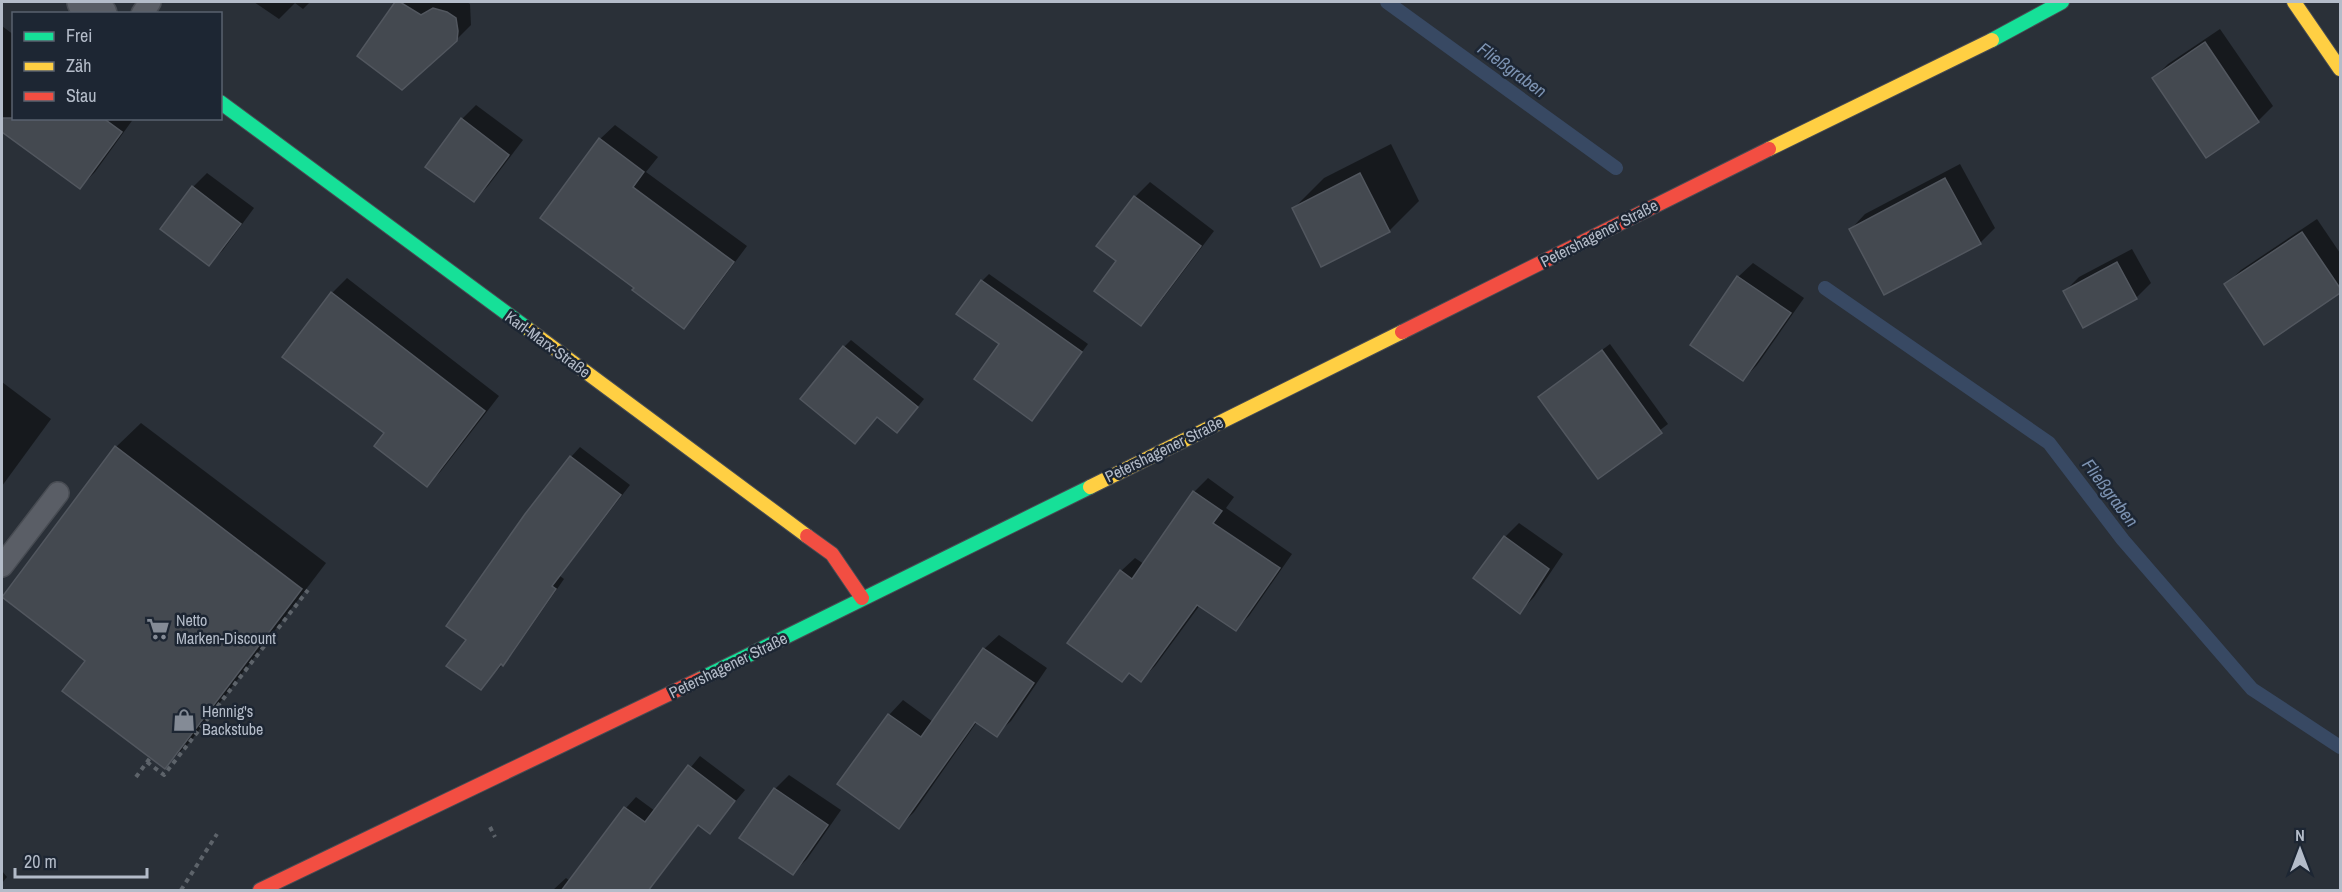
<svg xmlns="http://www.w3.org/2000/svg" width="2342" height="892" font-family="'Archivo Narrow',sans-serif">
<style>
.shadow{fill:#0007}
.lines{fill:none;stroke-linecap:round;stroke-linejoin:round}
.stream{stroke:#384963;stroke-width:14}
.building{fill:#444950;stroke:#52575f;stroke-width:1.5}
.lane-casing{stroke:#484c53;stroke-width:24}
.street-casing{stroke:#484c53;stroke-width:36}
.fast-casing{stroke:#484c53;stroke-width:16}
.slow-casing{stroke:#484c53;stroke-width:16}
.jam-casing{stroke:#484c53;stroke-width:16}
.path{stroke:#5d636a;stroke-width:4;stroke-dasharray:4.5 4.5;stroke-linecap:butt}
.lane{stroke:#5a5e66;stroke-width:21}
.street{stroke:#5a5e66;stroke-width:33}
.fast{stroke:#16e098;stroke-width:14}
.slow{stroke:#ffcf43;stroke-width:14}
.jam{stroke:#f24e42;stroke-width:14}
.labels{text-anchor:middle;stroke-width:5;stroke-linejoin:round;paint-order:stroke}
.street-label{font-size:16px;fill:#b4bcc9;stroke:#1d2633}
.poi-label{font-size:16px;fill:#b4bcc9;stroke:#1d2633;text-anchor:start}
.water-label{font-size:18px;font-style:italic;fill:#7c92b1;stroke:#1d2633}
</style>
<rect width="100%" height="100%" fill="#2a3038"/>
<g class="shadow">
<path d="M254 2H310L303 9 295 3 279 19Z"/>
<path d="M397 2H467L470 4 471 25 456 40 359 55Z"/>
<path d="M2 26 14 35V118H134L95 172 80 187 2 130Z"/>
<path d="M2220 29 2273 106 2258 121 2154 78 2168 64Z"/>
<path d="M476 105 523 140 488 186 474 200 462 119Z"/>
<path d="M615 125 658 157 646 172 747 246 698 312 684 327 636 287 600 139Z"/>
<path d="M1391 144 1419 201 1389 231 1293 209 1324 178Z"/>
<path d="M1960 164 1995 228 1980 243 1851 229 1865 214Z"/>
<path d="M207 173 254 208 223 250 209 264 193 187Z"/>
<path d="M1150 182 1214 231 1155 309 1141 324 1119 261 1098 246 1135 197Z"/>
<path d="M2317 219 2340 253V291L2264 343 2226 284 2241 270Z"/>
<path d="M2132 249 2151 283 2136 298 2065 291 2079 277Z"/>
<path d="M1753 263 1804 298 1757 365 1743 380 1738 277Z"/>
<path d="M989 274 1088 344 1032 419 1001 344 982 281Z"/>
<path d="M347 278 499 396 441 471 427 485 386 433 284 356 332 293Z"/>
<path d="M851 340 924 399 904 424 844 347Z"/>
<path d="M1610 344 1668 424 1599 477 1540 397Z"/>
<path d="M2 382 51 419 2 486Z"/>
<path d="M141 423 326 563 190 742 165 767 87 660 116 447Z"/>
<path d="M580 447 630 485 560 576 564 579 512 654 481 688 468 640 571 457Z"/>
<path d="M1208 478 1234 497 1226 508 1292 554 1249 616 1236 629 1200 605 1155 666 1141 680 1130 672 1122 680 1121 571 1135 558 1144 564 1194 492Z"/>
<path d="M1519 523 1563 554 1534 597 1520 612 1505 537Z"/>
<path d="M999 635 1047 668 1011 721 996 735 977 722 914 812 899 827 889 715 903 700 933 722 984 649Z"/>
<path d="M700 756 745 790 710 832 699 824 649 890H553L566 878 570 881 626 808 636 797 655 811Z"/>
<path d="M789 775 841 810 807 859 793 873 775 789Z"/>
<path d="M2 871 7 877 2 883Z"/>
</g>
<g class="lines">
<g class="stream">
<path d="M1387 2 1616 168"/>
<path d="M1825 288 2049 443 2123 540 2252 689 2340 747"/>
</g>
</g>
<g class="building">
<path d="M395 2H400L421 15 433 8 447 12 456 18 458 31 457 41 402 90 357 56Z"/>
<path d="M2205 42 2259 122 2206 158 2152 78Z"/>
<path d="M2 118H103L122 132 80 189 2 132Z"/>
<path d="M461 118 509 155 474 202 425 167Z"/>
<path d="M599 138 644 172 633 187 734 262 684 329 632 290 634 288 540 218Z"/>
<path d="M1360 173 1390 232 1321 267 1292 208Z"/>
<path d="M1945 178 1981 244 1884 295 1849 229Z"/>
<path d="M192 186 241 224 209 266 160 229Z"/>
<path d="M1134 196 1201 246 1141 326 1094 291 1116 261 1096 246Z"/>
<path d="M2302 232 2340 288V293L2264 345 2224 284Z"/>
<path d="M2117 262 2137 299 2083 328 2063 291Z"/>
<path d="M1737 276 1791 313 1743 381 1690 345Z"/>
<path d="M981 280 1082 352 1032 421 974 379 999 344 956 314Z"/>
<path d="M331 292 485 411 427 487 374 446 384 433 282 357Z"/>
<path d="M843 346 918 407 897 433 877 417 855 444 800 399Z"/>
<path d="M1602 350 1662 433 1598 479 1538 397Z"/>
<path d="M115 446 302 589 165 769 62 691 85 661 2 597Z"/>
<path d="M570 456 621 495 552 586 556 589 503 666 501 664 481 690 446 666 466 640 446 626 525 514Z"/>
<path d="M1193 491 1222 511 1213 523 1280 568 1236 631 1197 605 1141 682 1129 673 1122 682 1067 643 1120 570 1132 579Z"/>
<path d="M1504 536 1549 569 1520 614 1473 578Z"/>
<path d="M983 648 1034 683 997 737 975 722 899 829 837 784 888 714 921 737Z"/>
<path d="M688 765 735 801 710 834 698 825 648 891H561L624 807 645 822Z"/>
<path d="M774 788 828 825 793 875 739 838Z"/>
</g>
<g class="lines">
<g class="lane-casing">
<g id="lane">
<path d="M142 14 150 2"/>
<path d="M2 566 58 493"/>
</g>
</g>
<g class="street-casing">
<path id="street" d="M84 2 100 14"/>
</g>
<g class="fast-casing">
<g id="fast">
<path d="M1992 40 2062 2"/>
<path d="M220 102 528 329"/>
<path d="M700 679 1090 487"/>
</g>
</g>
<g class="slow-casing">
<g id="slow">
<path d="M2294 2 2340 69"/>
<path d="M1769 149 1992 40"/>
<path d="M528 329 807 536"/>
<path d="M1090 487 1402 332"/>
</g>
</g>
<g class="jam-casing">
<g id="jam">
<path d="M1402 332 1769 149"/>
<path d="M807 536 832 554 862 598"/>
<path d="M260 890 700 679"/>
</g>
</g>
<g class="path">
<path d="M147 762 164 775 308 590"/>
<path d="M136 777 150 758"/>
<path d="M490 827 495 837"/>
<path d="M181 890 217 834"/>
</g>
<use href="#lane" class="lane"/>
<use href="#street" class="street"/>
<use href="#fast" class="fast"/>
<use href="#slow" class="slow"/>
<use href="#jam" class="jam"/>
</g>
<defs>
<g id="supermarket-bare" transform="scale(1.8)"><path d="M-6-5.5h2.5l.6 2H6L4.5 2H-2.5L-4.4-4H-6ZM-1.5 3.2a1.3 1.3 0 1 0 .1 0ZM3 3.2a1.3 1.3 0 1 0 .1 0Z" fill="#848b96" stroke="#1d2633" stroke-width="2.5" paint-order="stroke"/></g>
<g id="shop-bare" transform="scale(1.8)"><path d="M-5-2.5h2.3a2.7 3.5 0 0 1 5.4 0H5L5.5 6h-11ZM-1.5-2.5h3a1.5 2.3 0 0 0-3 0Z" fill="#848b96" stroke="#1d2633" stroke-width="2.5" paint-order="stroke"/></g>
</defs>
<g fill-rule="evenodd">
<use href="#supermarket-bare" x="158" y="629"/>
<use href="#shop-bare" x="184" y="720"/>
</g>
<g class="labels">
<g class="street-label">
<text transform="translate(1599 233) rotate(-27)" y="6">Petershagener Straße</text>
<text transform="translate(548 344) rotate(36)" y="6">Karl-Marx-Straße</text>
<text transform="translate(1164 449) rotate(-26)" y="6">Petershagener Straße</text>
<text transform="translate(728 665) rotate(-26)" y="6">Petershagener Straße</text>
</g>
<g class="poi-label">
<text x="176" y="626">Netto<tspan x="176" dy="18">Marken-Discount</tspan></text>
<text x="202" y="717">Hennig's<tspan x="202" dy="18">Backstube</tspan></text>
</g>
<g class="water-label">
<text transform="translate(1512 70) rotate(36)" y="6">Fließgraben</text>
<text transform="translate(2110 493) rotate(53)" y="6">Fließgraben</text>
</g>
</g>
<rect width="2342" height="892" fill="none" stroke="#b4bcc9" stroke-width="6"/>
<rect x="12" y="12" width="210" height="108" fill="#1d2633" stroke="#59626f" stroke-width="1.5"/>
<rect x="24" y="32" width="30" height="9" fill="#16e098" stroke="#59626f" stroke-width="1.5"/>
<text x="66" y="42" font-size="18" fill="#b4bcc9">Frei</text>
<rect x="24" y="62" width="30" height="9" fill="#ffcf43" stroke="#59626f" stroke-width="1.5"/>
<text x="66" y="72" font-size="18" fill="#b4bcc9">Zäh</text>
<rect x="24" y="92" width="30" height="9" fill="#f24e42" stroke="#59626f" stroke-width="1.5"/>
<text x="66" y="102" font-size="18" fill="#b4bcc9">Stau</text>
<g transform="translate(2300 850)" stroke="#1d2633" stroke-width="4.5" paint-order="stroke">
<path d="M0-4.5L10 22L0 15L-10 22Z" fill="#b4bcc9"/>
<text y="-9" font-size="16" font-weight="bold" text-anchor="middle" fill="#b4bcc9">N</text>
</g>
<path d="M15 868v9h132v-9" fill="none" stroke="#b4bcc9" stroke-width="3"/>
<text x="24" y="868" font-size="18" fill="#b4bcc9" stroke="#1d2633" stroke-width="4.5" paint-order="stroke">20 m</text>
</svg>
